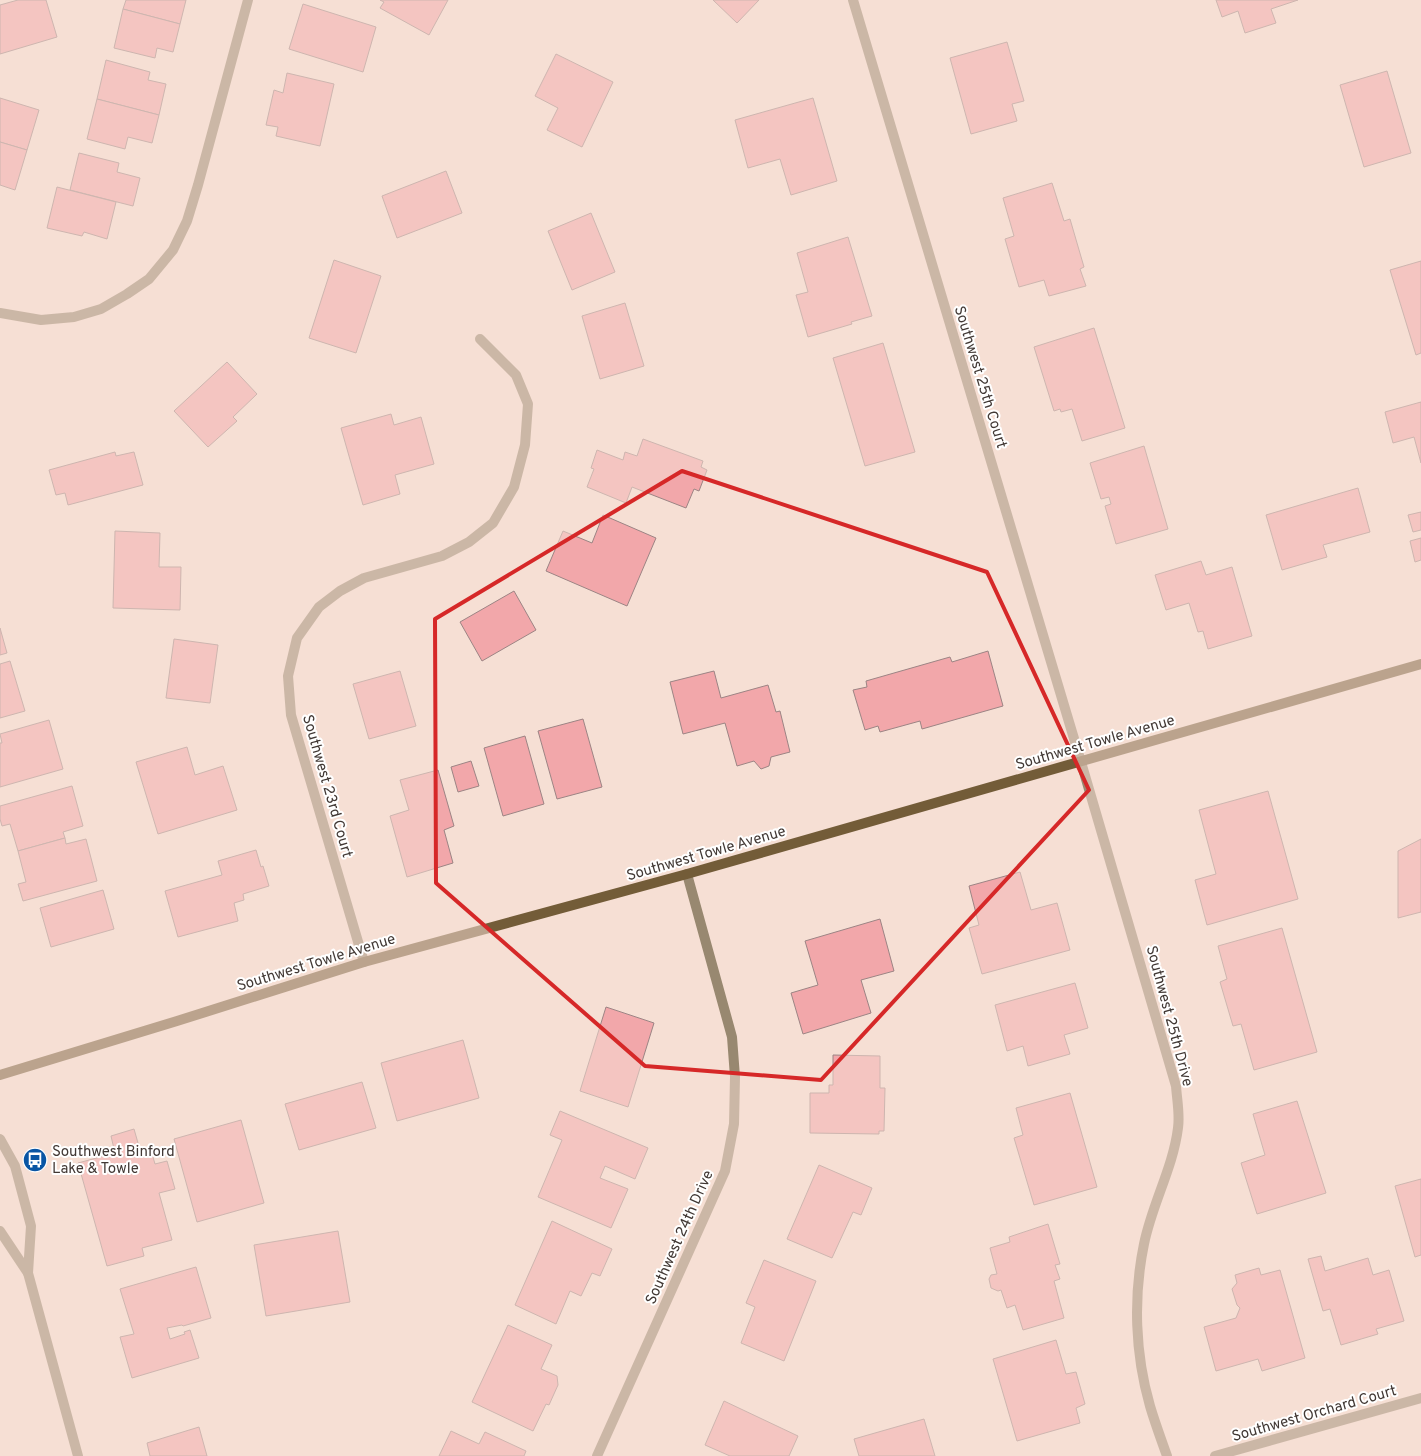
<svg xmlns="http://www.w3.org/2000/svg" width="1421" height="1456" font-family="Overpass,sans-serif">
<style>
.building{fill:#f2a7aa;stroke:#9c8484}
.lines{fill:none;stroke-linecap:round;stroke-linejoin:round}
.minor{stroke:#988870;stroke-width:10}
.tertiary{stroke:#988870;stroke-width:10}
.secondary{stroke:#735c38;stroke-width:10}
.marked{fill:none;stroke:#d62828;stroke-width:4;stroke-linejoin:round}
.labels{text-anchor:middle;stroke-width:4;stroke-linejoin:round;paint-order:stroke}
.street-label{font-size:15px;fill:#413834;stroke:#fff}
.poi-label{font-size:15px;fill:#413834;stroke:#fff;text-anchor:start}
</style>
<rect width="100%" height="100%" fill="#f6dfd4"/>
<g class="building">
<path d="M18 0H46L57 37 0 54V5Z"/>
<path d="M126 0H186L180 24 123 9Z"/>
<path d="M380 0H448L429 35 380 8 384 2Z"/>
<path d="M713 0H759L737 23Z"/>
<path d="M1216 0H1298L1271 9 1276 23 1245 33 1238 11 1222 17Z"/>
<path d="M303 4 376 27 363 72 289 49Z"/>
<path d="M123 9 180 24 173 52 157 48 155 58 114 48Z"/>
<path d="M1007 42 1024 101 1012 104 1017 121 971 134 950 58Z"/>
<path d="M556 54 613 82 582 147 547 130 558 108 535 96Z"/>
<path d="M106 60 150 72 148 80 166 84 159 115 97 99Z"/>
<path d="M1387 71 1411 153 1364 167 1340 85Z"/>
<path d="M287 73 334 84 320 146 276 136 278 127 266 125 274 90 283 93Z"/>
<path d="M0 98 39 110 27 150 0 142Z"/>
<path d="M813 98 837 181 791 195 780 159 748 168 735 120Z"/>
<path d="M97 99 159 115 152 143 128 137 125 149 87 139Z"/>
<path d="M0 142 27 150 15 190 0 185Z"/>
<path d="M79 153 119 163 117 172 140 178 133 206 70 190Z"/>
<path d="M446 171 462 213 397 238 382 196Z"/>
<path d="M1052 183 1064 221 1070 219 1084 267 1080 269 1086 286 1049 296 1044 280 1019 287 1005 239 1014 236 1003 198Z"/>
<path d="M57 187 116 202 107 239 84 232 82 236 47 228Z"/>
<path d="M591 213 615 272 572 290 548 231Z"/>
<path d="M848 237 872 316 851 322 852 324 808 337 796 295 808 292 797 253Z"/>
<path d="M334 260 381 276 356 353 309 338Z"/>
<path d="M1421 261V353L1416 355 1390 270Z"/>
<path d="M625 303 644 366 600 379 582 316Z"/>
<path d="M1094 328 1125 428 1082 441 1072 409 1061 412 1060 409 1054 411 1034 347Z"/>
<path d="M883 343 915 452 865 466 833 358Z"/>
<path d="M227 362 257 394 233 417 237 421 208 447 174 411Z"/>
<path d="M1421 402V463L1414 437 1393 443 1385 412Z"/>
<path d="M391 414 394 425 421 417 434 464 395 475 400 494 363 505 341 428Z"/>
<path d="M643 439 703 461 701 467 707 470 699 491 694 489 686 508 632 487 626 503 587 487 594 469 591 468 597 450 623 460 625 452 637 456Z"/>
<path d="M1144 446 1168 529 1116 544 1105 506 1111 504 1109 497 1101 499 1090 463Z"/>
<path d="M115 452 116 456 134 452 143 485 68 505 65 493 56 495 49 470Z"/>
<path d="M1358 488 1370 532 1323 545 1327 557 1282 570 1266 515Z"/>
<path d="M1421 512V530L1413 532 1408 515Z"/>
<path d="M603 515 656 538 627 606 546 571 563 531 592 543Z"/>
<path d="M115 531 160 533 159 567H181L180 610 113 608Z"/>
<path d="M1421 538V560L1415 562 1410 541Z"/>
<path d="M1201 561 1206 575 1232 567 1252 636 1208 649 1203 631 1198 632 1189 603 1166 610 1155 575Z"/>
<path d="M514 591 536 630 482 661 460 622Z"/>
<path d="M0 628 7 653 0 655Z"/>
<path d="M174 639 218 645 210 703 166 698Z"/>
<path d="M988 651 1003 706 922 729 920 721 880 732 878 726 865 730 853 690 867 687 866 681 950 657 952 662Z"/>
<path d="M10 661 25 711 0 718V664Z"/>
<path d="M400 671 416 726 369 739 353 684Z"/>
<path d="M714 671 721 698 768 685 776 712 780 711 790 752 771 757 769 766 761 769 754 761 737 766 725 723 683 734 670 682Z"/>
<path d="M583 719 602 787 557 799 538 731Z"/>
<path d="M49 720 63 769 0 787V743H2L0 734Z"/>
<path d="M525 736 544 804 503 816 484 748Z"/>
<path d="M187 747 195 775 223 766 237 810 158 834 136 762Z"/>
<path d="M471 761 479 786 458 792 451 767Z"/>
<path d="M438 770 454 826 444 830 453 863 407 877 390 816 409 810 400 780Z"/>
<path d="M72 786 83 826 63 832 65 838 18 851 10 824 2 826 0 819V806Z"/>
<path d="M1268 791 1298 899 1207 925 1195 880 1216 874 1199 810Z"/>
<path d="M65 838 66 844 86 839 97 881 23 901 18 884 26 882 18 851Z"/>
<path d="M1421 839V912L1398 918V851Z"/>
<path d="M256 850 261 867 263 866 269 886 243 894 244 900 234 903 238 921 178 937 165 891 222 875 218 861Z"/>
<path d="M1020 872 1031 910 1057 903 1070 950 982 974 969 928 979 925 969 886Z"/>
<path d="M103 890 114 929 51 947 40 908Z"/>
<path d="M880 919 894 971 861 980 871 1013 803 1034 791 993 818 985 805 941Z"/>
<path d="M1282 928 1317 1052 1254 1070 1241 1024 1233 1026 1220 982 1227 979 1218 946Z"/>
<path d="M1075 983 1088 1028 1064 1035 1070 1054 1028 1066 1023 1046 1007 1051 995 1005Z"/>
<path d="M606 1007 654 1023 628 1107 580 1091Z"/>
<path d="M463 1040 479 1098 397 1121 381 1063Z"/>
<path d="M833 1055 880 1056V1088H885L884 1131H879V1134L810 1133V1093H829V1085H833Z"/>
<path d="M362 1082 376 1128 299 1150 285 1104Z"/>
<path d="M1070 1093 1097 1187 1034 1205 1014 1138 1023 1135 1016 1108Z"/>
<path d="M1297 1101 1326 1193 1257 1214 1241 1163 1265 1155 1253 1114Z"/>
<path d="M560 1111 648 1148 635 1179 605 1166 600 1178 628 1189 611 1228 538 1197 562 1140 550 1135Z"/>
<path d="M241 1120 264 1203 197 1222 174 1139Z"/>
<path d="M134 1129 140 1150 150 1147 155 1164 167 1161 175 1189 159 1193 172 1240 142 1248 144 1256 107 1266 78 1163 115 1153 111 1136Z"/>
<path d="M819 1165 872 1188 861 1215 853 1212 832 1258 787 1239Z"/>
<path d="M1421 1179V1255L1415 1257 1395 1186Z"/>
<path d="M552 1221 612 1249 600 1276 592 1273 581 1296 570 1291 556 1324 515 1305Z"/>
<path d="M1048 1224 1060 1264 1055 1265 1060 1279 1054 1281 1064 1318 1023 1330 1015 1305 1007 1308 1001 1290 998 1291 991 1288 989 1279 991 1275 997 1274 990 1248 1010 1242 1009 1237Z"/>
<path d="M338 1231 350 1302 266 1316 254 1245Z"/>
<path d="M1321 1256 1325 1271 1368 1258 1373 1275 1389 1270 1404 1321 1376 1329 1378 1334 1341 1345 1330 1309 1323 1311 1308 1259Z"/>
<path d="M764 1260 816 1281 784 1361 741 1343 755 1307 746 1303Z"/>
<path d="M196 1267 211 1318 183 1326 182 1325 167 1328 170 1339 185 1334 184 1332 190 1330 199 1358 132 1378 120 1337 134 1334 120 1289Z"/>
<path d="M1259 1268 1261 1275 1280 1270 1305 1358 1262 1371 1258 1359 1216 1371 1204 1327 1236 1318 1240 1308 1237 1305 1232 1289 1237 1283 1235 1275Z"/>
<path d="M508 1325 552 1345 541 1369 557 1376 558 1385 549 1405 546 1404 533 1431 472 1402Z"/>
<path d="M1056 1340 1066 1374 1076 1372 1085 1404 1076 1408 1080 1423 1017 1441 993 1359Z"/>
<path d="M724 1401 798 1436 789 1456H730L705 1445Z"/>
<path d="M924 1419 935 1456H859L854 1439Z"/>
<path d="M199 1427 207 1456H150L147 1443Z"/>
<path d="M451 1431 479 1444 485 1432 526 1451 524 1456H439Z"/>
</g>
<g class="lines">
<g class="minor">
<path d="M853 0 1081 762 1176 1086C1177 1100 1180 1115 1178 1128 1173 1168 1152 1204 1144 1244 1133 1297 1135 1354 1150 1406 1155 1423 1161 1439 1167 1456"/>
<path d="M0 313 41 320 74 317 101 309 127 294 149 279 173 250 187 221 198 185 248 0"/>
<path d="M364 962 291 715 288 676 297 638 319 607 340 591 364 578 442 556 469 542 493 523 514 487 525 445 528 404 516 375 480 339"/>
<path d="M597 1456 725 1171 734 1124 735 1077 732 1037 687 874"/>
<path d="M1215 1456 1421 1398"/>
</g>
<g class="tertiary">
<path d="M0 1139 15 1166 31 1226 28 1273 78 1456"/>
<path d="M0 1231 28 1273"/>
</g>
<path class="secondary" d="M0 1075 177 1021 364 962 687 874 1421 664"/>
</g>
<path d="M0 0H1421V1456H0ZM682 471 987 572 1089 790 821 1080 645 1066 436 883 435 619Z" fill="#f6dfd4" fill-opacity=".55" fill-rule="evenodd"/>
<path class="marked" d="M682 471 987 572 1089 790 821 1080 645 1066 436 883 435 619Z"/>
<defs>
<g id="bus-disc" transform="scale(1.25)"><circle r="9.5" fill="#0955a4" stroke="#fff"/><path d="M-5-6H5V4H4V6H2V4H-2V6H-4V4H-5ZM-3.5-4V0h7V-4ZM-3.5 1.2v1.5H-2V1.2ZM2 1.2v1.5H3.5V1.2Z" fill="#fff"/></g>
</defs>
<g fill-rule="evenodd">
<use href="#bus-disc" x="35" y="1160"/>
</g>
<g class="labels">
<g class="street-label">
<text transform="translate(981 377) rotate(73)" y="5">Southwest 25th Court</text>
<text transform="translate(1095 742) rotate(-16)" y="5">Southwest Towle Avenue</text>
<text transform="translate(328 786) rotate(74)" y="5">Southwest 23rd Court</text>
<text transform="translate(706 853) rotate(-16)" y="5">Southwest Towle Avenue</text>
<text transform="translate(316 962) rotate(-17)" y="5">Southwest Towle Avenue</text>
<text transform="translate(1170 1016) rotate(75)" y="5">Southwest 25th Drive</text>
<text transform="translate(679 1237) rotate(-66)" y="5">Southwest 24th Drive</text>
<text transform="translate(1314 1413) rotate(-16)" y="5">Southwest Orchard Court</text>
</g>
<g class="poi-label">
<text x="52" y="1156">Southwest Binford<tspan x="52" dy="17">Lake &amp; Towle</tspan></text>
</g>
</g>
</svg>
